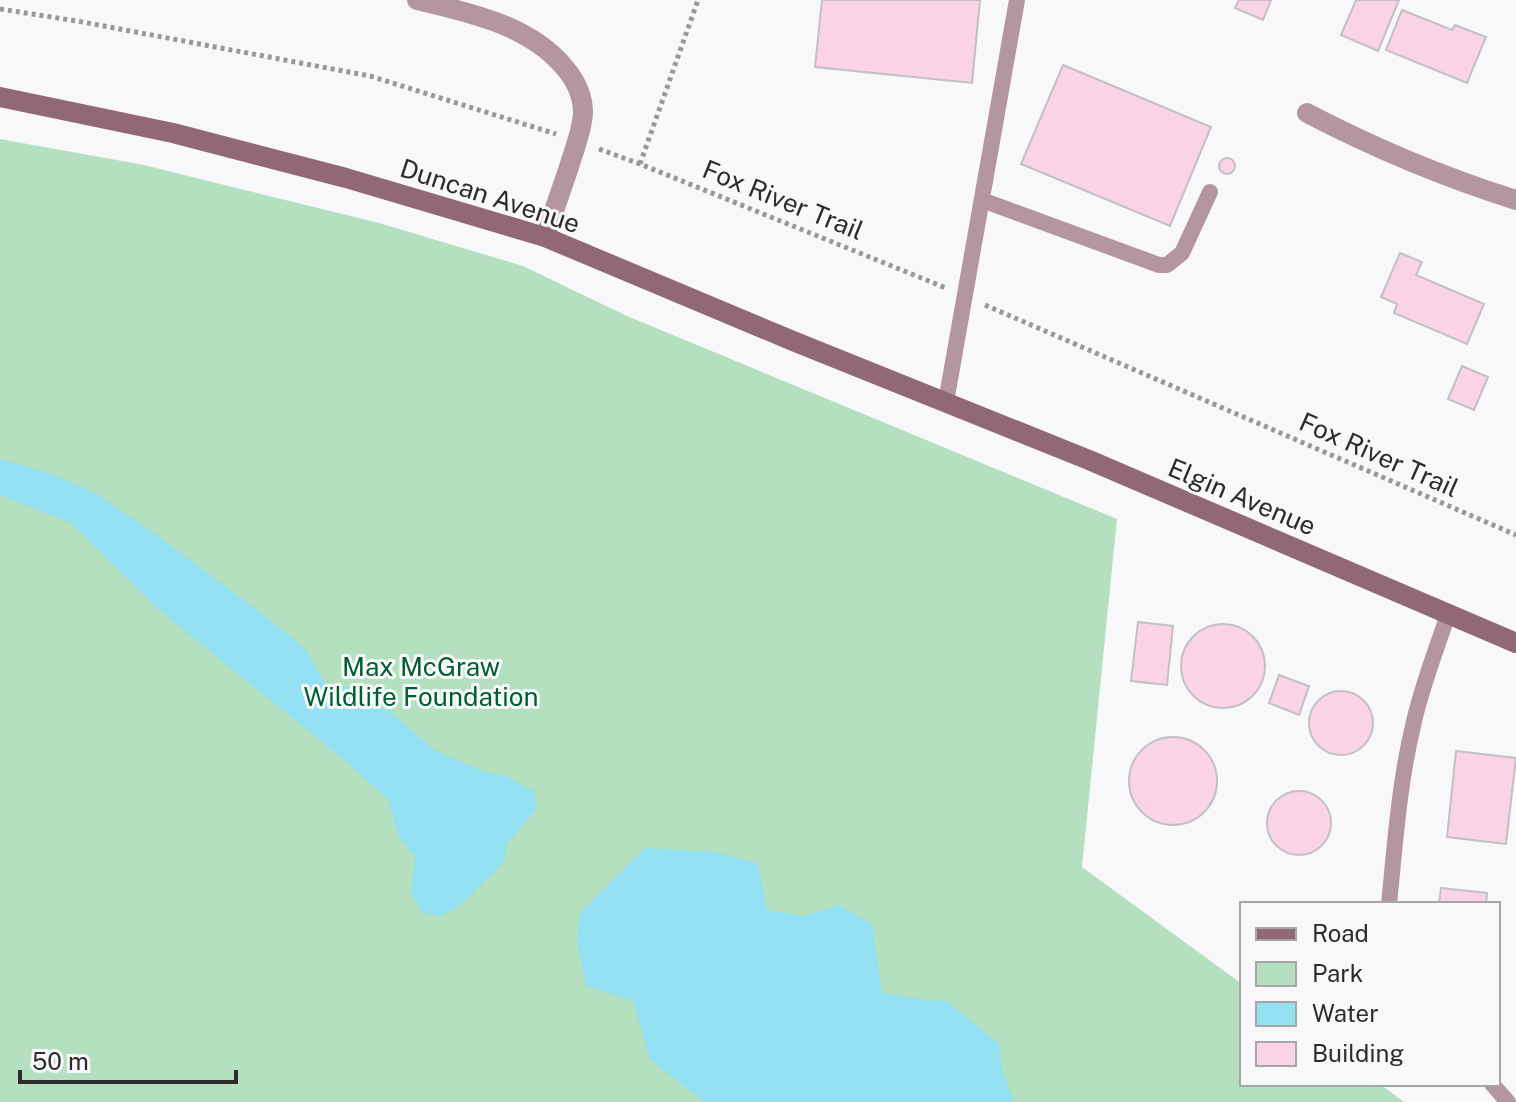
<svg xmlns="http://www.w3.org/2000/svg" width="1516" height="1102" font-family="'Public Sans',sans-serif">
<style>
.green{fill:#b4e0c0}
.water{fill:#94e0f3}
.building{fill:#fad4e6;stroke:#c2c0c1;stroke-width:2}
.lines{fill:none;stroke-linecap:round;stroke-linejoin:round}
.path{stroke:#989899;stroke-width:5;stroke-dasharray:4 4;stroke-linecap:butt}
.lane{stroke:#b4979e;stroke-width:16}
.street{stroke:#b4979e;stroke-width:20}
.secondary{stroke:#916974;stroke-width:20}
.labels{text-anchor:middle;stroke-width:6;stroke-linejoin:round;paint-order:stroke}
.street-label{font-size:26px;fill:#2c2c2c;stroke:#f8f8fa}
.park-label{font-size:26px;fill:#005f31;stroke:#f8f8fa}
</style>
<rect width="100%" height="100%" fill="#f8f8fa"/>
<path class="green" d="M0 139 144 165 379 223 523 266 627 316 1117 519 1082 867 1242 984V1084H1380L1404 1102H0Z"/>
<g class="water">
<path d="M0 459 52 474 95 493 154 533 256 609 305 649 326 685 349 687 393 714 433 749 482 771 507 777 535 792 536 810 508 842 503 863 461 904 442 916 423 913 411 894 415 856 399 837 388 800 343 759 160 611 71 523 0 495Z"/>
<path d="M645 848 717 852 758 864 767 910 804 916 838 905 872 924 882 993 919 999 946 1001 998 1043 1003 1072 1014 1102H705L650 1060 633 1001 586 986 577 942 580 913Z"/>
</g>
<g class="building">
<path d="M822 0H980L972 83 815 67Z"/>
<path d="M1239 0H1271L1263 20 1235 8Z"/>
<path d="M1356 0H1399L1378 51 1341 35Z"/>
<path d="M1402 10 1452 30 1455 25 1486 37 1467 83 1386 50Z"/>
<path d="M1063 65 1211 127 1170 226 1021 164Z"/>
<circle cx="1227" cy="166" r="8"/>
<path d="M1400 253 1422 262 1416 275 1484 304 1467 344 1394 313 1397 304 1381 297Z"/>
<path d="M1462 366 1488 377 1474 410 1448 399Z"/>
<path d="M1138 622 1173 626 1167 685 1131 681Z"/>
<circle cx="1223" cy="666" r="42"/>
<path d="M1279 675 1309 686 1299 715 1269 703Z"/>
<circle cx="1341" cy="723" r="32"/>
<circle cx="1173" cy="781" r="44"/>
<path d="M1456 751 1516 758 1506 844 1447 837Z"/>
<circle cx="1299" cy="823" r="32"/>
<path d="M1441 888 1487 893 1486 904H1439Z"/>
</g>
<g class="lines">
<g class="path">
<path d="M0 9 77 21 370 76 556 134"/>
<path d="M599 149 640 164 946 288"/>
<path d="M640 164 698 0"/>
<path d="M985 305 1516 535"/>
</g>
<g class="lane">
<path d="M982 200 1159 265H1167L1182 253 1210 192"/>
<path d="M946 402 1017 0"/>
<path d="M1389 904C1395 845 1399 784 1413 726 1421 688 1436 651 1448 614"/>
<path d="M1492 1084 1508 1102"/>
</g>
<g class="street">
<path d="M417 0C470 13 530 25 565 68 576 81 583 97 583 113 582 131 574 150 569 167 561 190 553 213 545 237"/>
<path d="M1307 113C1374 148 1443 177 1516 200"/>
</g>
<path class="secondary" d="M0 97 173 133 346 178 545 237 793 341 1089 460 1516 643"/>
</g>
<g class="labels">
<g class="street-label">
<text transform="translate(490 196) rotate(18)" y="9">Duncan Avenue</text>
<text transform="translate(783 200) rotate(22)" y="9">Fox River Trail</text>
<text transform="translate(1379 455) rotate(24)" y="9">Fox River Trail</text>
<text transform="translate(1242 497) rotate(23)" y="9">Elgin Avenue</text>
</g>
<g class="park-label">
<text x="421" y="676">Max McGraw<tspan x="421" dy="30">Wildlife Foundation</tspan></text>
</g>
</g>
<rect x="1240" y="902" width="260" height="184" fill="#f8f8fa" stroke="#a6a6a8" stroke-width="2"/>
<rect x="1256" y="928" width="40" height="12" fill="#916974" stroke="#a6a6a8" stroke-width="2"/>
<text x="1312" y="942" font-size="24" fill="#2c2c2c">Road</text>
<rect x="1256" y="962" width="40" height="24" fill="#b4e0c0" stroke="#a6a6a8" stroke-width="2"/>
<text x="1312" y="982" font-size="24" fill="#2c2c2c">Park</text>
<rect x="1256" y="1002" width="40" height="24" fill="#94e0f3" stroke="#a6a6a8" stroke-width="2"/>
<text x="1312" y="1022" font-size="24" fill="#2c2c2c">Water</text>
<rect x="1256" y="1042" width="40" height="24" fill="#fad4e6" stroke="#a6a6a8" stroke-width="2"/>
<text x="1312" y="1062" font-size="24" fill="#2c2c2c">Building</text>
<path d="M20 1070v12h216v-12" fill="none" stroke="#2c2c2c" stroke-width="4"/>
<text x="32" y="1070" font-size="24" fill="#2c2c2c" stroke="#f8f8fa" stroke-width="6" paint-order="stroke">50 m</text>
</svg>
